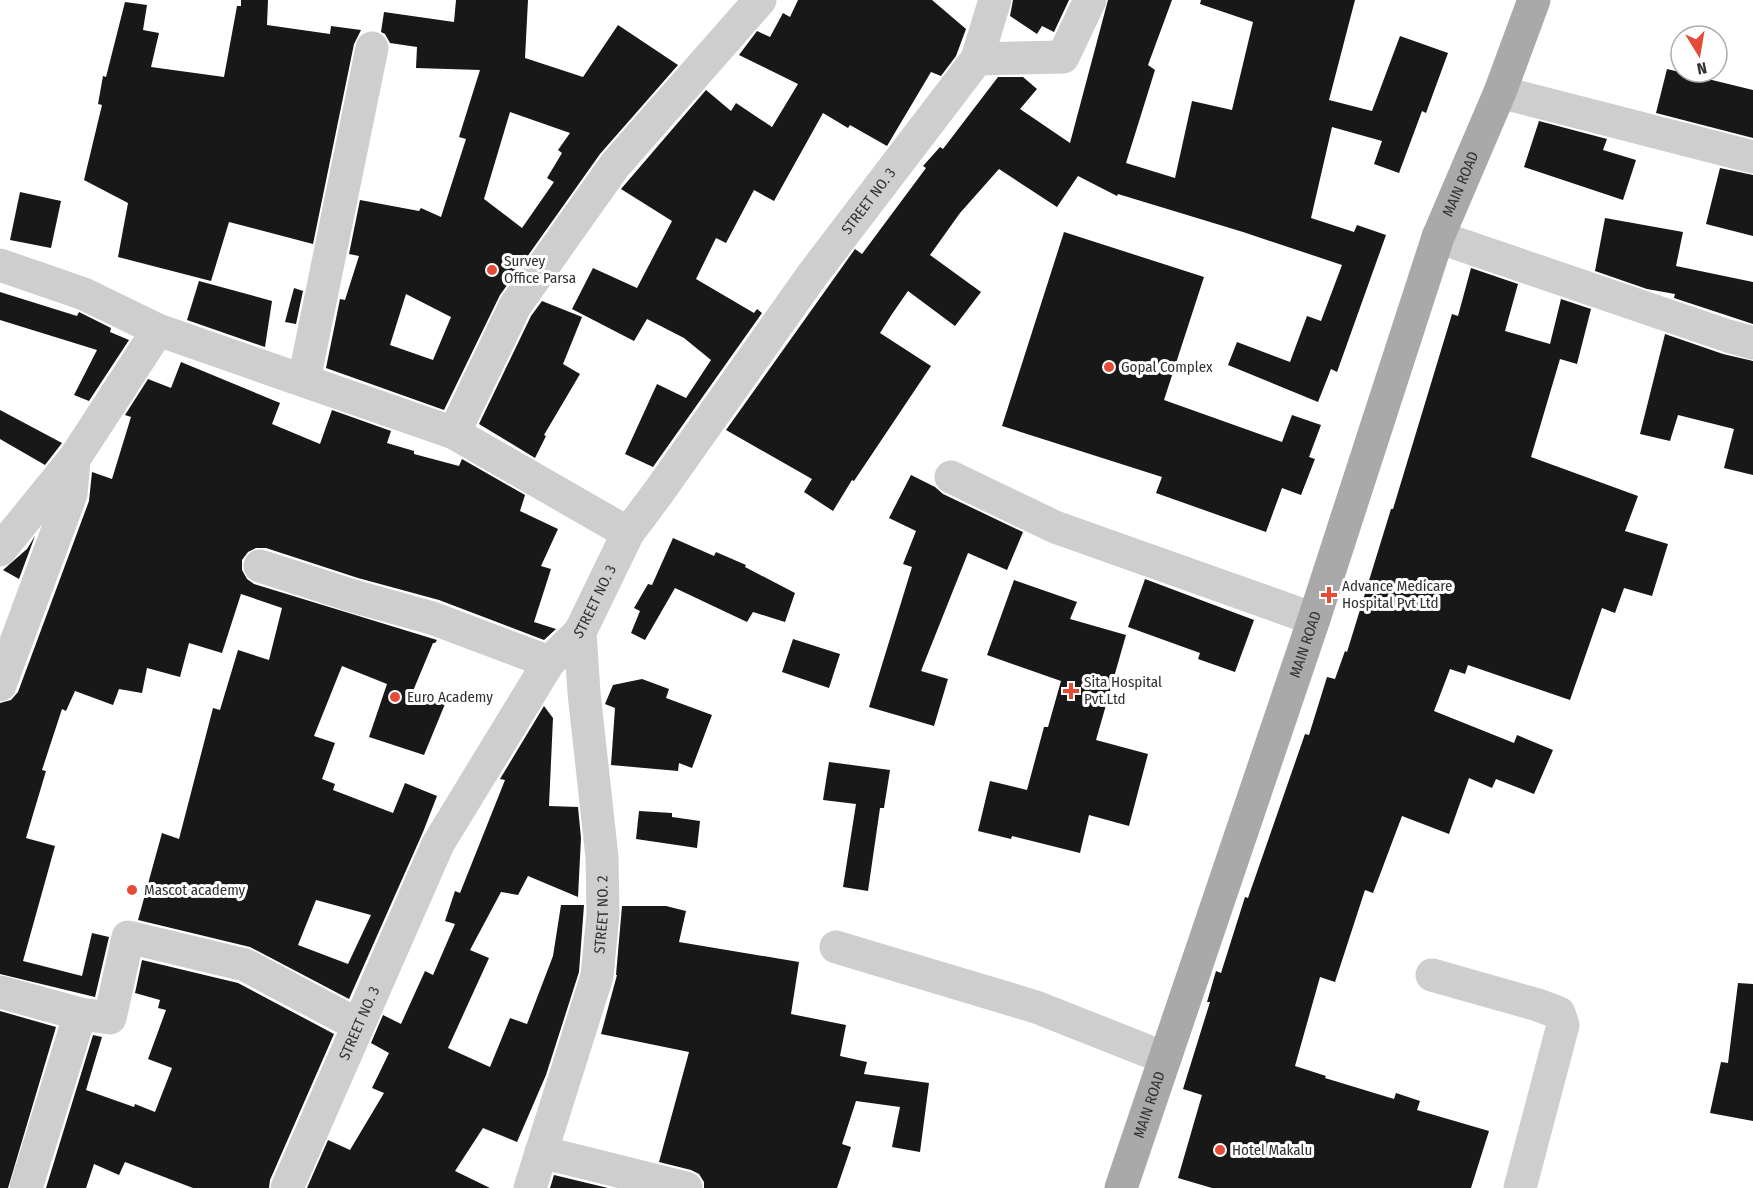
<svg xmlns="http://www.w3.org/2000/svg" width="1753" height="1188" font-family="'Fira Sans Condensed',sans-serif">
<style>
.building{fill:#181818;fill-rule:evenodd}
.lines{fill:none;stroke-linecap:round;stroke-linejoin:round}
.minor{stroke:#cecece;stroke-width:33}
.major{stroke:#a9a9a9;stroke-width:33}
.poi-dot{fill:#e44c38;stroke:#fff;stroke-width:2}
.labels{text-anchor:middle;stroke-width:6;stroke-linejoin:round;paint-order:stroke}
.street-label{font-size:15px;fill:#313131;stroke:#fff}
.poi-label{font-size:15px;fill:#313131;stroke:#fff;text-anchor:start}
</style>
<rect width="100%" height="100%" fill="#fff"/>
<g class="building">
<path d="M241 0H268L267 25 330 34 331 26 361 30 354 44 313 244 229 222 211 281 118 257 128 203 84 180 102 105 98 104 103 76 106 77 125 2 147 5 143 30 159 33 151 67 224 77 237 6H241Z"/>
<path d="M456 0H528L525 58 583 77 618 25 678 65 600 154 500 295 444 410 326 368 340 299 345 300 359 256 349 254 360 200 419 211 421 208 441 217 466 139 459 137 480 70 416 68 417 47 390 43 385 34 381 32 384 12 454 22ZM510 112 570 133 558 150 562 153 547 178 554 182 522 228 484 199ZM406 294 451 317 433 360 390 345Z"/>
<path d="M798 0H932L966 29 956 56 941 76 931 72 887 146 850 125 848 128 823 113 774 201 754 190 726 243 716 238 696 279 754 313 757 309 762 313 653 467 625 454 657 384 686 398 711 360 684 338 647 319 634 341 572 309 593 268 637 288 672 221 621 189 706 90 731 111 736 103 772 127 798 84 739 55 757 31 770 37 783 13 790 17Z"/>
<path d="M1013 0H1069L1054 32 1042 26 1037 34 1010 16Z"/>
<path d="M1108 0H1172L1148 65 1155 70 1126 163 1175 178 1192 101 1232 110 1253 22 1200 4 1201 0H1355L1329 100 1372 111 1400 36 1448 53 1426 113 1422 111 1399 173 1374 164 1382 141 1332 127 1311 218 1354 232 1357 225 1386 235 1337 372 1331 369 1318 402 1228 365 1237 342 1290 362 1307 316 1321 321 1342 265 1243 232 1118 194 1117 196 1078 176 1057 207 999 169 960 213 930 255 981 292 955 326 908 291 892 314 880 333 931 366 854 481 852 480 833 511 804 492 812 479 726 430 855 249 862 254 926 168 923 166 940 147 943 149 998 77H1023L1037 89 1020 109 1070 143Z"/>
<path d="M1667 69 1753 90V138L1656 113Z"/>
<path d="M1539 121 1607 139 1603 150 1636 160 1623 200 1524 167Z"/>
<path d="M1720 168 1753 175V236L1706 224Z"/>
<path d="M20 192 61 201 51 248 10 240Z"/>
<path d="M1605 218 1683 232 1676 266 1753 282V324L1674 298 1675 294 1647 289 1595 271Z"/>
<path d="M1064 232 1204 277 1164 400 1282 442 1292 415 1321 425 1309 457 1315 459 1301 495 1282 488 1266 532 1156 493 1162 477 1002 426Z"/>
<path d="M1471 268 1518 284 1505 331 1550 344 1561 299 1591 309 1577 364 1560 359 1531 457 1638 496 1625 531 1668 544 1652 596 1624 588 1615 613 1602 608 1570 700 1468 665 1465 674 1450 669 1434 711 1514 743 1517 735 1553 750 1534 794 1496 779 1492 788 1469 778 1449 834 1402 816 1373 893 1365 890 1335 982 1320 977 1295 1066 1326 1076 1325 1078 1394 1099 1396 1093 1420 1101 1417 1110 1489 1131 1471 1188H1212L1178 1178 1202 1095 1183 1089 1210 1002H1207L1216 971 1221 973 1245 897 1248 898 1305 734 1309 735 1327 677 1335 679 1345 651 1347 652 1391 509H1393L1452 314 1458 316Z"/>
<path d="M199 281 272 301 265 347 187 320Z"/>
<path d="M294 288 303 291 296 324 285 322Z"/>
<path d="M0 292 77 316 79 312 111 328 110 332 129 340 89 401 74 395 97 350 0 320Z"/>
<path d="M542 301 582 317 563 364 580 374 544 435 546 436 535 458 479 424 531 316Z"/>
<path d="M1665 334 1723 354 1753 361V475L1724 468 1734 429 1678 415 1670 441 1640 434Z"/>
<path d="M181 362 280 403 272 424 320 444 332 410 391 431 387 443 414 451V454L459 466 462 459 525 495 520 511 558 529 541 566 551 569 534 622 556 629 544 640 439 600 358 578 266 548H256L248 552 242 560V570L247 579 254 584 437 640 435 643H433L413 691 445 704 424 755 369 737 387 684 342 666 314 736 335 743 322 779 335 784 333 790 393 813 405 783 437 796 423 832 349 999 250 947 138 920 162 833 179 839 213 708 220 710 238 650 269 660 282 608 241 594 222 653 189 643 180 677 147 668 142 693 119 689 113 705 75 691 66 711 62 709 42 770 46 771 26 838 55 846 23 961 82 976 92 933 109 937 95 997 0 974V703L11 700 18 692 89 501 92 472 112 479 131 417 125 415 148 379 171 388ZM316 900 371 915 348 964 298 945Z"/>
<path d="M0 410 62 443 45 465 0 439Z"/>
<path d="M911 475 935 487 943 494 1023 532 1007 570 968 553 921 671 948 679 934 726 869 707 912 567 903 564 916 531 889 518Z"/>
<path d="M35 536 19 579 3 570 27 549Z"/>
<path d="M673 538 714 556 716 552 746 565 745 567 795 593 785 622 753 612 747 622 675 588 645 640 631 633 640 611 634 608 648 584 652 585Z"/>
<path d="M1145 579 1254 620 1235 672 1198 659 1200 653 1128 627Z"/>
<path d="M1014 580 1077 602 1070 619 1126 635 1096 740 1148 754 1129 826 1089 815 1080 853 1012 836 1011 839 978 831 990 781 1027 790 1044 727H1048L1061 681 987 655Z"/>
<path d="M793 639 840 654 829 688 782 672Z"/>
<path d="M642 679 669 689 666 698 712 715 692 768 679 763 678 771 611 765 615 708 605 704 613 685Z"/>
<path d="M544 706 553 718 549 806 578 807 581 838 578 897 528 876 518 895 501 892 470 950 489 958 448 1048 490 1067 510 1018 527 1024 553 956 561 905H584L579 972 546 1075 517 1142 483 1128 455 1171 490 1188H307L328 1140 350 1150 384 1093 372 1088 389 1053 371 1043 383 1015 401 1024 425 971 433 975 455 924 445 921 455 891 460 893 505 780 500 779Z"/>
<path d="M829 762 890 770 884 808H880L868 891 843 887 856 804 823 800Z"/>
<path d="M639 811 672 813V817L700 821 697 848 636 839Z"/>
<path d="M622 906H666L686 911 679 942 799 962 791 1014 846 1025 840 1056 867 1062 864 1074 929 1083 920 1152 892 1147 900 1107 856 1101 842 1144 851 1147 837 1188H704V1182L699 1174 691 1170 659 1162 689 1052 601 1034 617 975H616Z"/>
<path d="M142 960 238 983 334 1034 270 1180 269 1188H193L125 1162 119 1175 94 1164 86 1188H46L93 1035 102 1037 86 1090 134 1107 135 1104 155 1112 172 1068 148 1059 166 1010 158 1008 160 1000 135 993Z"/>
<path d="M1738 983 1753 984V1121L1710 1113 1721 1062 1728 1063Z"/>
<path d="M0 1011 56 1027 8 1188H0Z"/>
<path d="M554 1175 608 1188H550Z"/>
</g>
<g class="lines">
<g class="minor">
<path d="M977 59 995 0"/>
<path d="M1500 92 1753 157"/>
<path d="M1438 237 1728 336 1753 343"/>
<path d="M0 265 84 294 158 330 454 433 628 533"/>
<path d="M304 380 372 48"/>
<path d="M454 433 515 306 615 165 760 0"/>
<path d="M951 477 1055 527 1314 619"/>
<path d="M0 550 74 459 158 330"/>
<path d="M260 566 353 596 432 618 549 662"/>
<path d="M0 685 71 494 74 461"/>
<path d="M836 947 1036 1007 1165 1058"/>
<path d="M1432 975 1538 1005 1559 1013 1563 1025 1520 1188"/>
<path d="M0 992 80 1014 110 1018 128 937 245 965 358 1025"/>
<path d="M541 1152 686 1188"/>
<path d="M26 1188 80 1014"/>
<path id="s1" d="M287 1188 438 844 549 662 580 632 628 533 658 493 813 274 977 59 1063 57 1090 0"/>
<path id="s2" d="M530 1188 597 976 603 914 602 857 584 693 580 632"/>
</g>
<path class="major" id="s3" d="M1121 1188 1314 619 1438 237 1500 92 1534 0"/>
</g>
<g class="poi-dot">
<circle cx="492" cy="270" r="6"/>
<circle cx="1109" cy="367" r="6"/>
<path d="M1326 586h6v6h6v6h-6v6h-6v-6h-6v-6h6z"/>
<path d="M1068 682h6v6h6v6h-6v6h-6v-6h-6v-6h6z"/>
<circle cx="395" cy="697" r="6"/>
<circle cx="132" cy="890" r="6"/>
<circle cx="1220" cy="1150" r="6"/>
</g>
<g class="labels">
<g class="street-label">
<text dy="5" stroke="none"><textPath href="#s3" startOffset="1060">MAIN ROAD</textPath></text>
<text dy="5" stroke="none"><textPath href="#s1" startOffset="1152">STREET NO. 3</textPath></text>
<text dy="5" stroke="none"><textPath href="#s1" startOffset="666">STREET NO. 3</textPath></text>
<text dy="5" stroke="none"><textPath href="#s3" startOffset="574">MAIN ROAD</textPath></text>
<text dy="5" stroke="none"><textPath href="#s2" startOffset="284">STREET NO. 2</textPath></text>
<text dy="5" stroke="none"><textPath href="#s1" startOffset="180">STREET NO. 3</textPath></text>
<text dy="5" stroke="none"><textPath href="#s3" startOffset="88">MAIN ROAD</textPath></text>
</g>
<g class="poi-label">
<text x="504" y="266">Survey<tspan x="504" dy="17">Office Parsa</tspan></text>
<text x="1121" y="372">Gopal Complex</text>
<text x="1342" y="591">Advance Medicare<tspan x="1342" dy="17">Hospital Pvt Ltd</tspan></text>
<text x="1084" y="687">Sita Hospital<tspan x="1084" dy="17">Pvt.Ltd</tspan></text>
<text x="407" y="702">Euro Academy</text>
<text x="144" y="895">Mascot academy</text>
<text x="1232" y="1155">Hotel Makalu</text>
</g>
</g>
<g transform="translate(1699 54) rotate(169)"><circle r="28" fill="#ffffff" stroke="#adadad" stroke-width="1.5"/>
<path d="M0-4.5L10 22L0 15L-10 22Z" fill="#e44c38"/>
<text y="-9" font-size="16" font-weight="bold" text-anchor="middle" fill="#313131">N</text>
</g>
</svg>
